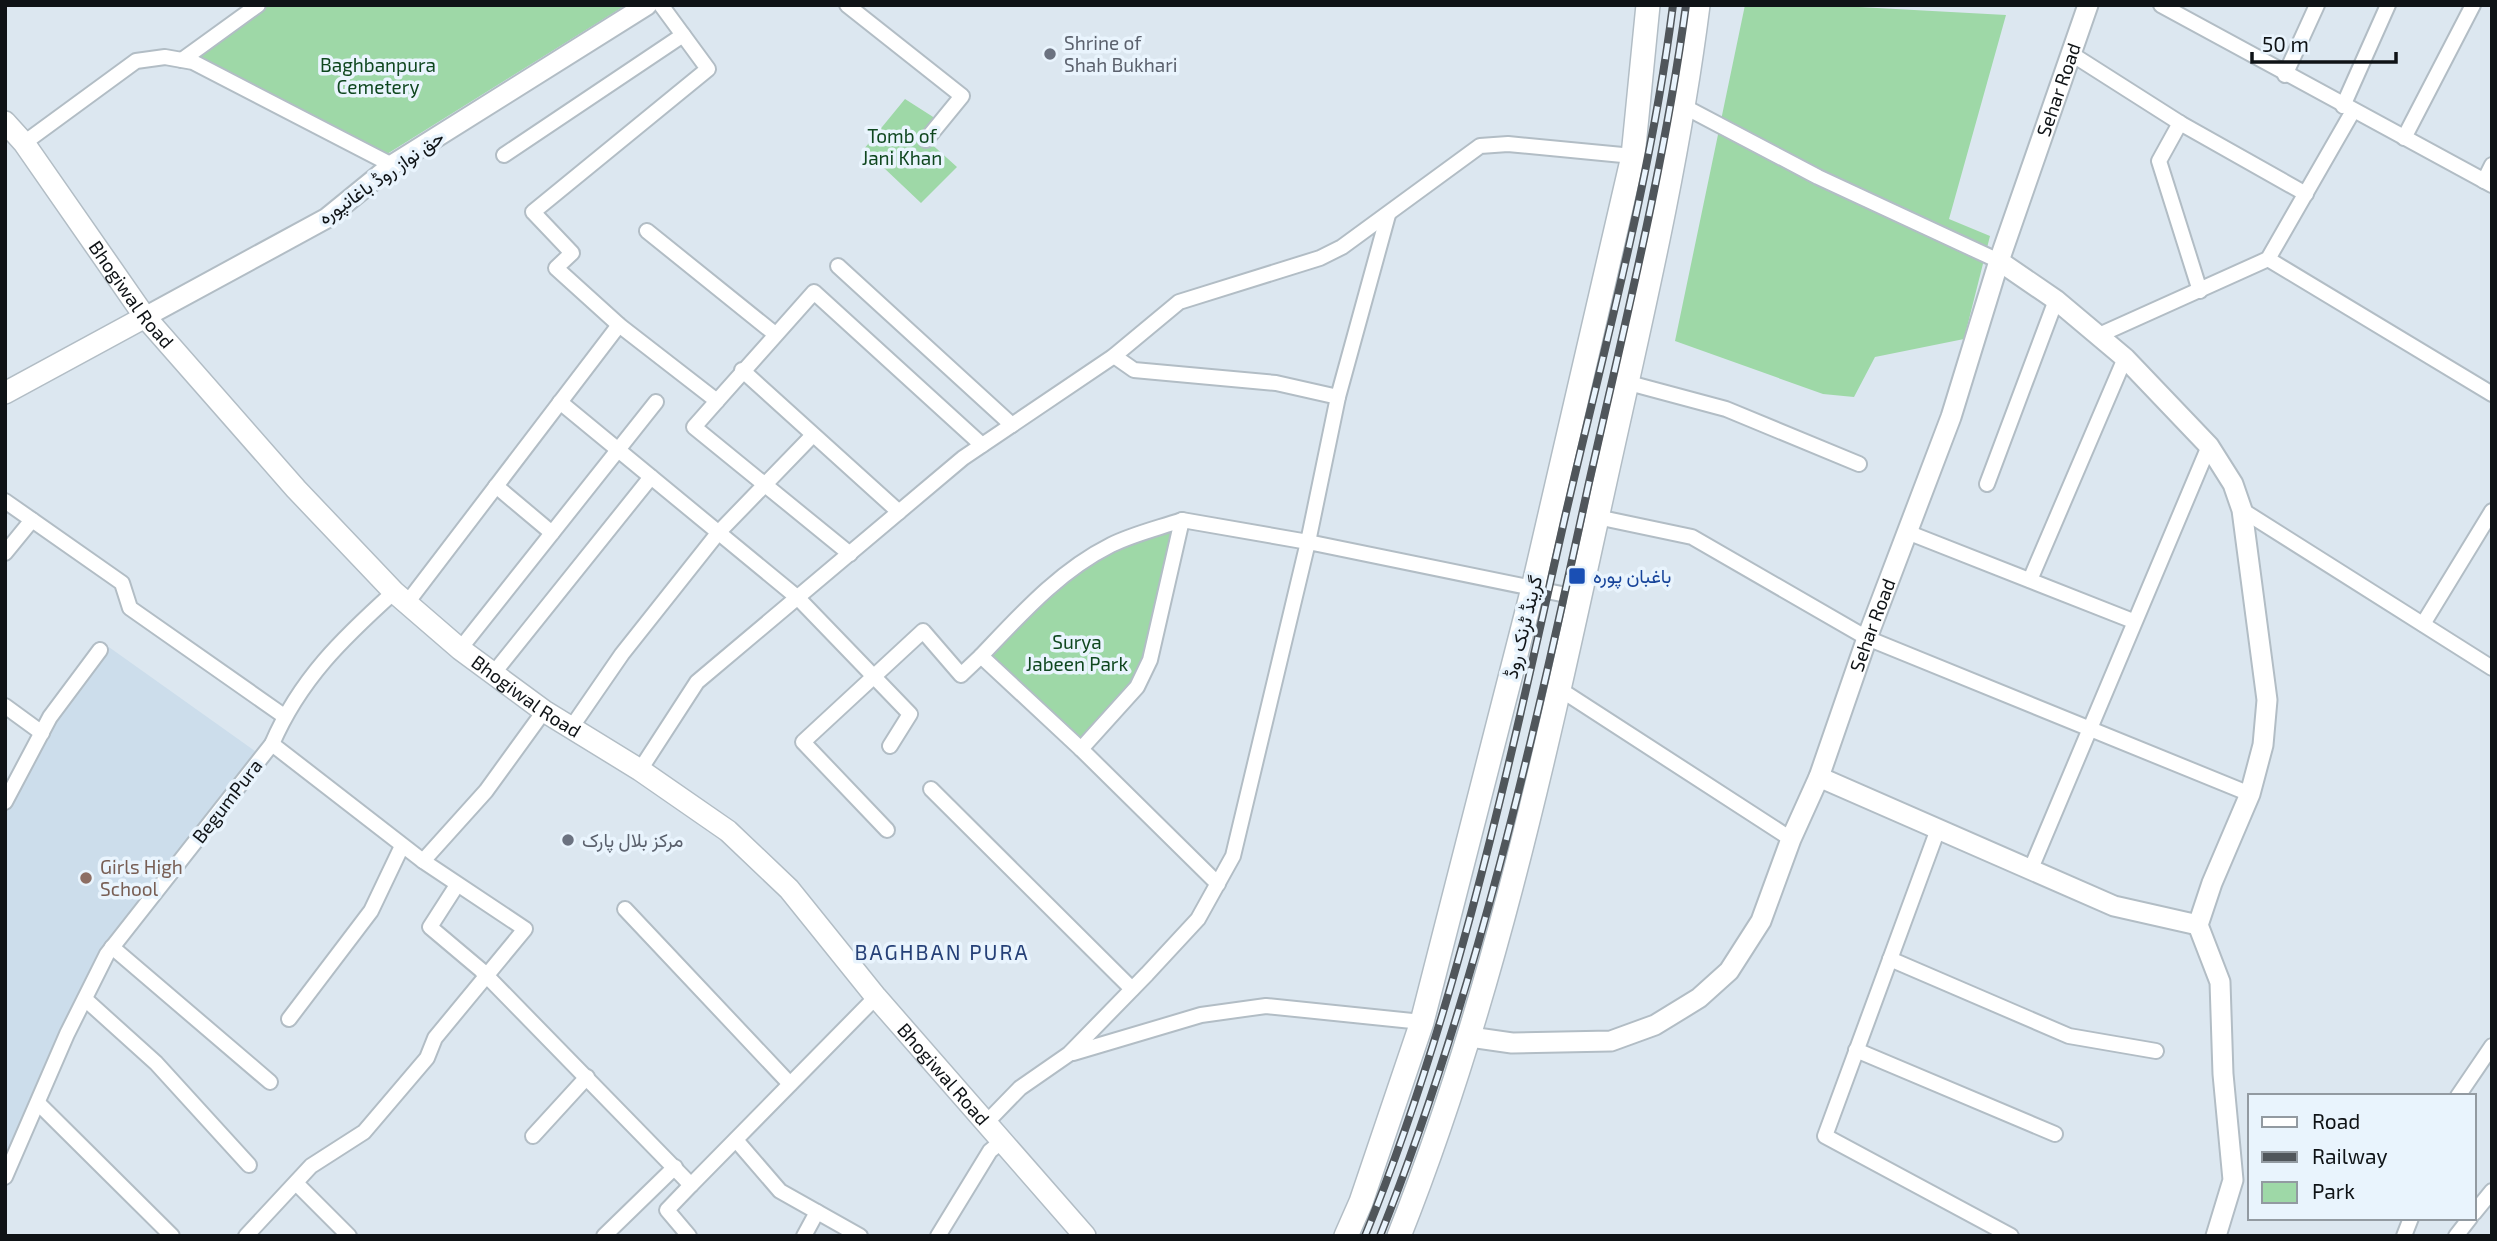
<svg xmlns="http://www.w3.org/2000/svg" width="2497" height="1241" font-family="'Exo 2',Vazirmatn,sans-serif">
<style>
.built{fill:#ccddeb}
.green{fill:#9ed8a7}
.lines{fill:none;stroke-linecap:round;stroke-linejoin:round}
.minor-casing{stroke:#b2bdc5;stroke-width:18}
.tertiary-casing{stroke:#b2bdc5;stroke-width:23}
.secondary-casing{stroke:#b2bdc5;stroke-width:24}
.primary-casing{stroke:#b2bdc5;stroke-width:26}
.minor{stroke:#fff;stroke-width:14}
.tertiary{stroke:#fff;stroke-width:19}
.secondary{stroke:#fff;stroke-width:21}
.primary{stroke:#fff;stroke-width:23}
.rail-casing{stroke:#50565b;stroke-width:8}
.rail{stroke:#e9f4fd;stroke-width:5;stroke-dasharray:16;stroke-linecap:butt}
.worship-dot{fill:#6b7280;stroke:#e9f4fd;stroke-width:2.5}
.transit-dot{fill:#1a4fb4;stroke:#e9f4fd;stroke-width:2.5}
.education-dot{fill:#8d6e63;stroke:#e9f4fd;stroke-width:2.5}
.labels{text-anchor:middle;stroke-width:7;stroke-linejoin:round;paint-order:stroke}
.worship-label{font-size:19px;fill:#5b616d;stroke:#e9f4fd;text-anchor:start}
.park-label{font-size:19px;fill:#0f471f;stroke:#e9f4fd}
.street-label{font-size:19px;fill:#0f1316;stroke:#e9f4fd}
.transit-label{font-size:19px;fill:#164399;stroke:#e9f4fd;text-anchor:start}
.education-label{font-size:19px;fill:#785e54;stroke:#e9f4fd;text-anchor:start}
.neighbourhood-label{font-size:21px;letter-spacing:2px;fill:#254077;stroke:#e9f4fd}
</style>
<rect width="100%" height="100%" fill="#dce7f0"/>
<path class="built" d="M106 645 262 756 107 954 5 1176V801Z"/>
<g class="green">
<path d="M268 5H626L379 159 193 62Z"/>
<path d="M1745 5H1822L2006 15 1949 219 1990 236 1964 339 1875 357 1854 397 1823 394 1675 341Z"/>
<path d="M905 99 941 122 927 140 957 167 921 203 864 149Z"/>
<path d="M1182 520 1150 660 1081 749 981 656 1083 562Z"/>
</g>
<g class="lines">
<g class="minor-casing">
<g id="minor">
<path d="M661 5 708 69 533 212 572 253 556 268 619 325 717 401 694 427 850 554"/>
<path d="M847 5 962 96 926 140"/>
<path d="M2161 5 2492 185"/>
<path d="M2070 53 2180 123 2306 194"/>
<path d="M182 60 258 5"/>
<path d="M2285 75 2317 5"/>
<path d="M2343 106 2388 5"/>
<path d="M1685 107 1818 177 1999 261"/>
<path d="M2180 123 2159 161 2200 291"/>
<path d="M2404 138 2473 5"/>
<path d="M24 143 136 61 165 57 193 62 392 165"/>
<path d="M504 155 683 35"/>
<path d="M2484 181 2492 165"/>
<path d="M647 231 775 334"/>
<path d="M2268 259 2492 394"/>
<path d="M838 266 1012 425"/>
<path d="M2097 336 2268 259 2353 111"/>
<path d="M1114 356 1134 370 1276 383 1338 397"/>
<path d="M742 370 899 512"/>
<path d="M1629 383 1726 409 1859 464"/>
<path d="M717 401 814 292 982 445"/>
<path d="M560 402 798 598 910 714 890 746"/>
<path d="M1987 484 2056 300"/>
<path d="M496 486 552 533"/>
<path d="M5 501 122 583 130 608 284 716"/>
<path d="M2242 510 2492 668"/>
<path d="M1597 517 1692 537 1867 638 2250 794"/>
<path d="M1182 520C1159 528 1133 534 1111 545 1059 571 1021 614 981 656L1081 749 1218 884"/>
<path d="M1907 532 2133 621"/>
<path d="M5 553 32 520"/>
<path d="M2030 580 2125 358"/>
<path d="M407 603 619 325"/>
<path d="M2423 624 2492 511"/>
<path d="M460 649 656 402"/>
<path d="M493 674 651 477"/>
<path d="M1561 690 1791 839"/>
<path d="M5 706 42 733"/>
<path d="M571 728 622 654 718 533 812 436"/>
<path d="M272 744 423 861"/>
<path d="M1081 749 1137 687 1150 660 1182 520 1308 542 1338 397 1388 215"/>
<path d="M640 770 697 682 963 458 1114 356 1179 302 1320 258 1342 247 1480 146 1508 144 1633 156"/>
<path d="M931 789 1132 989"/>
<path d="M5 802 50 717 100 650"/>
<path d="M1938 829 1825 1136 2011 1236"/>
<path d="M887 830 803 742 923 631 961 675 981 656"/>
<path d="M2030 871 2209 446"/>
<path d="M457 885 430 927 481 970 691 1185 876 997"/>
<path d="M625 909 790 1084"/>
<path d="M112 947 270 1082"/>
<path d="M1890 959 2069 1036 2156 1051"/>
<path d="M85 999 156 1063 249 1165"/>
<path d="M289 1019 371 911 402 846"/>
<path d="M1856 1050 2055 1134"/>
<path d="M1073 1053 1201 1015 1266 1006 1422 1022"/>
<path d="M2458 1096 2492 1046"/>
<path d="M38 1103 172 1236"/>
<path d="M985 1124 1020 1088 1069 1054 1147 974 1198 919 1233 856 1308 542 1581 598"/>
<path d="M533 1136 587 1077"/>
<path d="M736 1140 780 1191 860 1236"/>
<path d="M5 1177 67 1034 107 954 272 744C300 679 343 638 394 592"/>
<path d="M296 1183 349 1236"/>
<path d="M2474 1213 2492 1191"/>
<path d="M246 1236 311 1166 364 1132 427 1058 435 1038 525 929 423 861 486 791 544 711"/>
<path d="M604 1236 675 1167"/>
<path d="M689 1236 667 1210 691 1185"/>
<path d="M804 1236 817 1212"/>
<path d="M938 1236 990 1151 1001 1142"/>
<path d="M2404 1236 2411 1218"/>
<path d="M2456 1236 2470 1218"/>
</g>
</g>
<g class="tertiary-casing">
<g id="tertiary">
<path d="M1999 261 2056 300 2125 358 2209 446 2233 484 2242 510 2267 700 2263 745 2250 794 2212 883 2198 925 2220 982 2223 1074 2233 1180 2216 1236"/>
<path d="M145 317 327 218 392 165 647 5"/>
<path d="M1819 777 2114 906 2198 925"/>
<path id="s1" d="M1470 1037 1512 1043 1611 1041 1655 1025 1699 998 1729 971 1761 921 1791 839 1819 777 1867 638 1951 417 1999 261 2088 5"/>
</g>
</g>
<g class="secondary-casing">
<g id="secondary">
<path id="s2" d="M5 122 24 143 145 317 296 489 394 592 460 649 544 711 640 770 728 831 789 889 876 997 1085 1236"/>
<path d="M5 393 145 317"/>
</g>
</g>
<g class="primary-casing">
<g id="primary">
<path d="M1346 1236 1361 1202 1422 1022 1533 588 1633 156 1648 5"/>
<path d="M1399 1236C1491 1005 1544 760 1597 518 1634 347 1676 179 1698 5"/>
</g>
</g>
<use href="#minor" class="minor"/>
<use href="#tertiary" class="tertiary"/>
<use href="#secondary" class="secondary"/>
<use href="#primary" class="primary"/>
<g class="rail-casing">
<g id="rail">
<path d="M1365 1236C1459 1005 1510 760 1565 517 1604 348 1651 178 1673 5"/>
<path d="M1380 1236C1476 995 1533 740 1588 487 1624 327 1664 168 1686 5"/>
</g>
</g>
<use href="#rail" class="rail"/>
</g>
<g class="worship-dot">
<circle cx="1050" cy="54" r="7"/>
<circle cx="568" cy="840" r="7"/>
</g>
<rect class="transit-dot" x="1568" y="567" width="18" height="18" rx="3.5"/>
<circle class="education-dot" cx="86" cy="878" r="7"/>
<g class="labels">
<g class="worship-label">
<text x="1064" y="50">Shrine of<tspan x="1064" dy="22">Shah Bukhari</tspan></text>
<text x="582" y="847">مرکز بلال پارک</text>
</g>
<g class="park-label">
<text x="378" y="72">Baghbanpura<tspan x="378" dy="22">Cemetery</tspan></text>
<text x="902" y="143">Tomb of<tspan x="902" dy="22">Jani Khan</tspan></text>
<text x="1077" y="649">Surya<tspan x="1077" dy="22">Jabeen Park</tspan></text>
</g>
<g class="street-label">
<text dy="7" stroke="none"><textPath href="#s1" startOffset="1223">Sehar Road</textPath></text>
<text transform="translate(381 177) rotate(-35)" y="7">حق نواز روڈ باغانپورہ</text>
<text dy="7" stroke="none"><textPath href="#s2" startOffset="214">Bhogiwal Road</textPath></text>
<text dy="7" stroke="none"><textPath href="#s1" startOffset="656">Sehar Road</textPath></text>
<text transform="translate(1523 627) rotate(-76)" y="7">گرینڈ ٹرنک روڈ</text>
<text dy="7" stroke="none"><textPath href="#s2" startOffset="780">Bhogiwal Road</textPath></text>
<text transform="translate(227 801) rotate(-52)" y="7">BegumPura</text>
<text dy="7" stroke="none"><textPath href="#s2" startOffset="1348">Bhogiwal Road</textPath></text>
</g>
<g class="transit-label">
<text x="1593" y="583">باغبان پورہ</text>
</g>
<g class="education-label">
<text x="100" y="874">Girls High<tspan x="100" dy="22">School</tspan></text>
</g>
<g class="neighbourhood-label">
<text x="942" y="960">BAGHBAN PURA</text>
</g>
</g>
<rect width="2497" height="1241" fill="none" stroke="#0f1316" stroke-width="14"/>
<rect x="2248" y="1094" width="228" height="126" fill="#e9f4fd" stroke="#929aa1" stroke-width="2"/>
<rect x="2262" y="1117" width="35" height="10" fill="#ffffff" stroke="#929aa1" stroke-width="2"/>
<text x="2312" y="1129" font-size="21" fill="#0f1316">Road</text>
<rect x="2262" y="1152" width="35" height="10" fill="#50565b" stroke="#929aa1" stroke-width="2"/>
<text x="2312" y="1164" font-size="21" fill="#0f1316">Railway</text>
<rect x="2262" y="1182" width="35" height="21" fill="#9ed8a7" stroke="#929aa1" stroke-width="2"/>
<text x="2312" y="1199" font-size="21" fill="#0f1316">Park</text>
<path d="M2252 52v10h144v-10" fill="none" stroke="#0f1316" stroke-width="3.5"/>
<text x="2262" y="52" font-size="21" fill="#0f1316" stroke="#e9f4fd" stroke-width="5" paint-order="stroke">50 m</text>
</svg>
